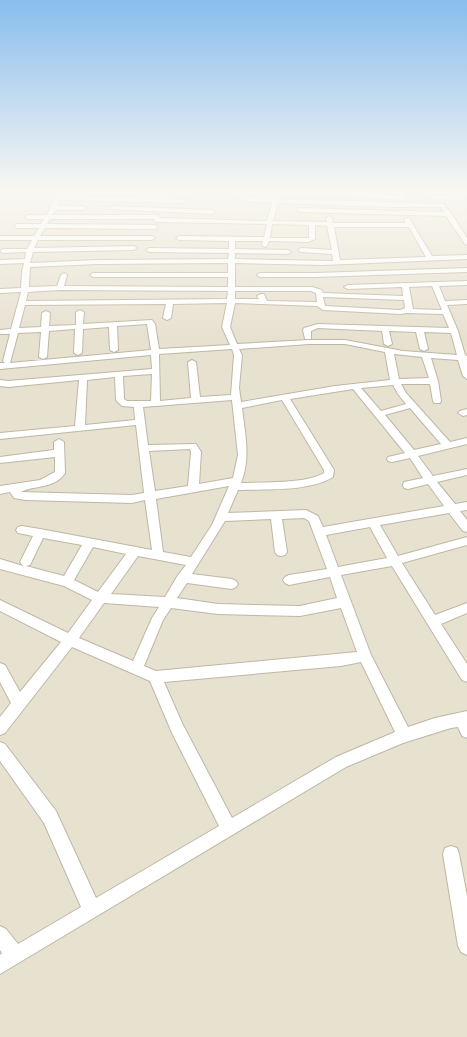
<svg xmlns="http://www.w3.org/2000/svg" width="467" height="1037" font-family="Helvetica,sans-serif">
<style>
.residential{fill:#e7e1d0}
.lines{fill:none;stroke-linecap:round;stroke-linejoin:round}
.minor-casing{stroke:#bfb7a5;stroke-width:2}
.minor{fill:#fff;fill-rule:evenodd}
</style>
<rect width="100%" height="100%" fill="#f3efe3"/>
<rect class="residential" x="0" y="193" width="467" height="844"/>
<g class="lines">
<g class="minor-casing">
<g id="minor">
<path d="M57 193H63L61 196 182 199 185 201 182 203 60 200 58 206H83L86 208 83 210H56L52 215H157L160 217 159 218 267 221 272 202 243 201 240 199 243 197 273 199 275 193H281L279 199 445 204 444 206 451 213 467 238V245L465 244 446 216 300 212 297 210 300 208 444 212 441 208 442 207H392L278 203 273 221 327 222 326 218 329 216 332 218 333 223H406L404 219 409 218 432 256 467 255V259L323 265 235 263V287H312L322 290 323 293 403 296 402 287 348 289 344 287 348 285 467 281V285L439 286 445 301 467 300V304L447 305 458 331 465 355 467 356V379L463 376 458 360 431 358 438 381 441 401 440 403H434L433 401 430 384H401L406 393 450 442 467 438V444L418 456 433 476 467 469V475L437 482 455 504 467 502V510L460 511 467 520V532L463 531 449 513 380 525 398 556 467 537V545L402 563 435 615 467 603V613L441 624 467 664V682L462 680 392 566 341 575 371 655 408 727 435 718 467 711V738L462 736 458 727 451 728 403 743 346 767 0 974V955L2 953 0 950V926L6 929 18 944 81 907 44 823 0 761V742L5 744 56 811 96 898 219 826 172 733 150 681 72 647 5 733 0 735V717L11 703 0 682V663L5 665 20 692 61 642 0 611V600L68 633 92 600 64 586 0 569V559L23 566 20 562 33 536 18 533 16 530 18 527 22 526 40 529 152 550 145 500 132 503 25 500 14 498 10 492 0 494V486L40 480 55 472V457L0 463V457L54 450V442L59 439 64 442 65 473C55 489 34 485 21 492L132 495 144 493 136 425 0 439V433L75 426 79 380 8 387 0 386V380L8 381 152 369 151 355 0 369V363H5L3 361 10 334H0V330L11 329 21 292 0 293V289L21 288 22 272 24 263 0 264V260L25 259 26 252 3 253 0 251 3 249H27L32 240H0V236H34L39 228H17L14 226 17 224H41L44 219H28L25 217 28 215H47ZM50 219H154V221L156 222 267 224 264 237 179 236 176 238 179 240 229 241V249L149 248 146 250 149 252 229 253 228 259 98 260 30 263 33 252 134 250 137 248 134 246 34 248 38 240H152L155 238 152 236H40L45 228 155 229 158 227 155 225 47 224ZM272 224 309 225V238H270ZM315 225 327 226 332 250 301 248 298 250 301 252 332 254 333 261 235 259V253L288 254 291 252 288 250 235 249V241H263L262 245 265 247 267 246 269 241 308 242 315 239ZM334 227H409L426 257 340 260ZM228 263V273H93L90 275 93 277H228V287L64 286 67 275 64 273 61 275 57 286 29 287 30 267 98 264ZM432 286 442 310 413 309 409 287ZM60 290 228 291 227 299 26 301 28 292ZM235 291H311L316 293 317 302 267 301 264 294H261L257 296 259 299H235ZM323 297 404 300 405 308 400 310 325 306ZM227 303 222 327 230 345 159 349 155 324 152 320 83 324 84 312 80 310 76 312V325L49 326 50 313 46 311 42 313 41 327 19 328 25 305 166 304 163 318 167 320 171 318 173 304ZM235 303 317 306 323 310 401 314 406 313 443 314 449 328 318 324 304 328 303 330 305 339H311V331L318 328 382 331 384 344 388 346 392 344 389 331 416 332 420 349 424 351 428 349 424 332 451 333 457 355 403 351 345 340H309L237 344 230 327ZM147 324 151 350 10 363 18 333 41 332 39 357 43 359 47 357 49 331 75 329 74 353 78 355 82 353 83 329 109 327 110 350 114 352 118 350 117 326ZM309 344H345L385 352 390 380 335 386 241 402 239 388 242 355 239 349ZM232 349 234 355 231 395 200 397 196 362 192 360 188 362 191 398 160 401 159 354ZM394 354 422 357 429 378 399 379ZM152 374 151 401H127L124 399 123 376ZM115 377 116 400 122 406 134 407 135 420 85 425 87 380ZM393 385 398 394 406 404 381 411 361 388ZM353 389 405 453 388 457 387 459 388 461 392 462 410 458 423 478 404 482 403 485 404 488 408 489 428 484 444 506 323 527 318 516 306 510 228 513 238 490C265 489 309 492 333 477L334 470 290 399ZM232 400 238 455 233 478 199 484 201 452 196 444 148 445 143 407ZM282 400 324 470V473C306 484 262 482 241 483 251 457 245 435 242 408ZM410 408 441 444 414 450 385 415ZM190 449 191 452 188 486 155 491 149 451ZM229 486 212 525 191 557 163 552 156 499ZM304 518 309 521 327 569 289 575 285 577 283 580 285 583 289 585 330 577 337 598 300 606 218 604 177 598 187 583 232 589 236 587 238 584 236 581 232 579 192 574 225 521 271 519 275 552 277 555 281 556 285 555 287 552 282 519ZM370 527 387 558 338 567 326 535ZM43 538 82 545 64 576 26 566 30 565ZM93 547 126 554 98 592 74 580ZM138 556 186 565 178 575 165 597 111 594ZM104 603 159 607 152 618 133 661 79 638ZM171 608 218 614 300 616 341 608 357 652 156 671 144 666 163 620ZM361 662 395 732 336 757 232 818 182 723 164 682 341 666Z"/>
<path d="M322 193H349L404 196 407 198 404 200 325 195Z"/>
<path d="M432 196H461L464 198 461 200 430 199 429 198Z"/>
<path d="M112 206 212 210 215 212 212 214 110 209 109 208Z"/>
<path d="M467 268V272L316 277H260L257 275 260 273H316Z"/>
<path d="M467 409V415L463 416 458 413 460 411Z"/>
<path d="M451 846 457 848 459 854 467 896V955L461 952 458 946 443 854 445 848Z"/>
</g>
</g>
<use href="#minor" class="minor"/>
</g>
<linearGradient id="sky" x2="0" y2="1"><stop stop-color="#88bded"/><stop offset="0.57" stop-color="#faf8f2"/><stop offset="1" stop-color="#faf8f2" stop-opacity="0"/></linearGradient>
<rect width="467" height="338" fill="url(#sky)"/>
</svg>
